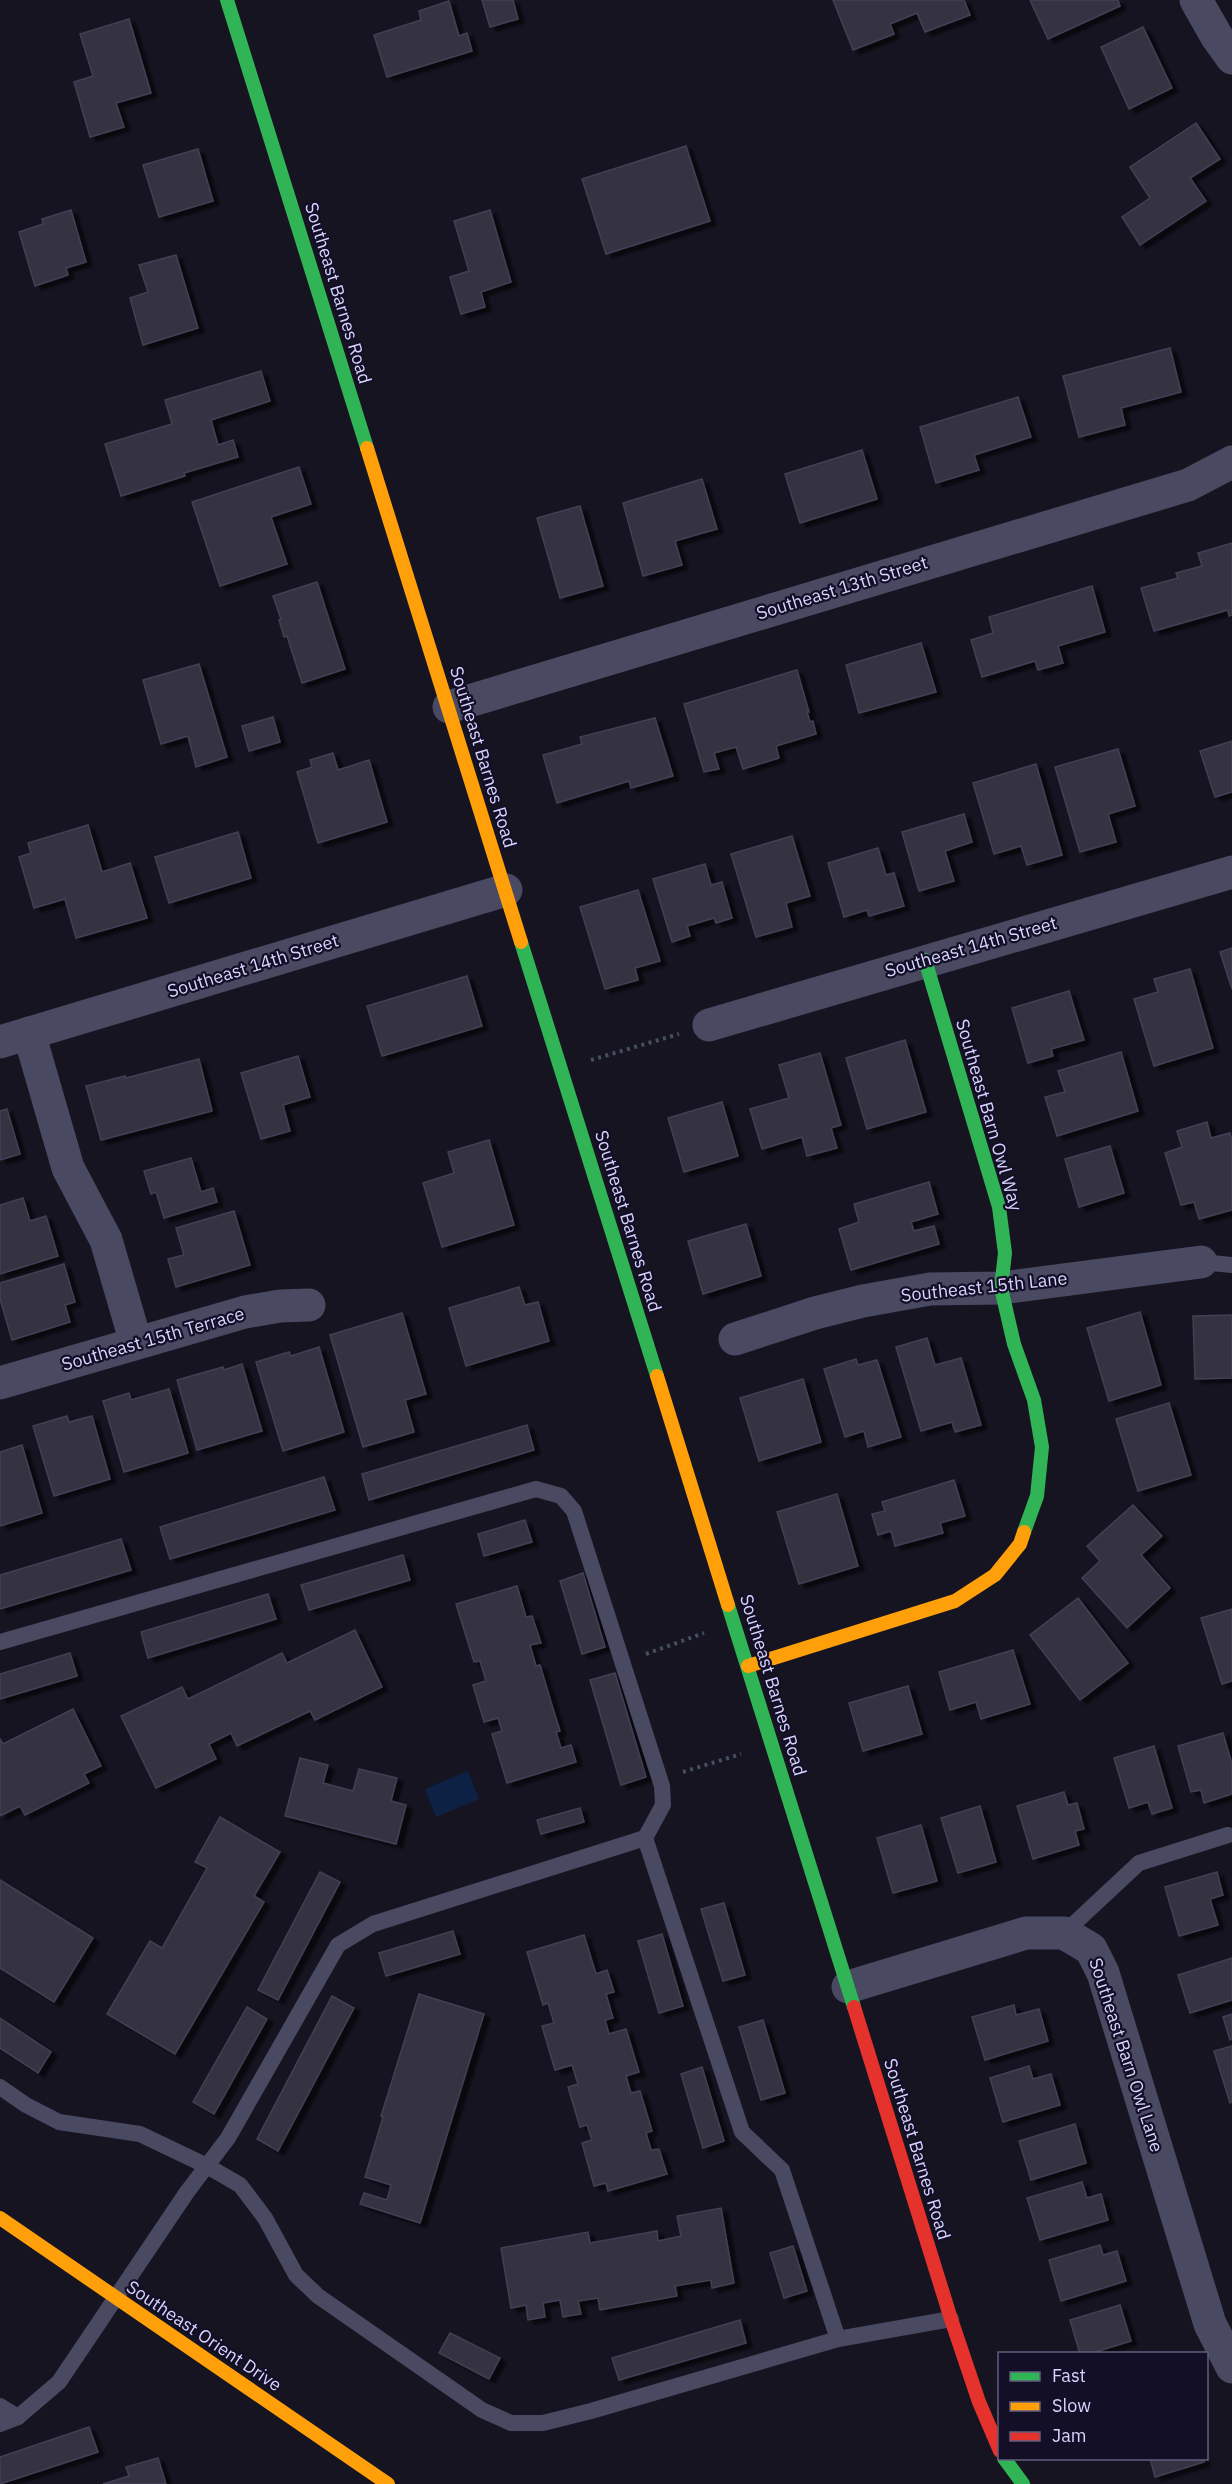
<svg xmlns="http://www.w3.org/2000/svg" width="1232" height="2484" font-family="'IBM Plex Sans',sans-serif">
<style>
.water{fill:#0d2144}
.building{fill:#343243;stroke:#433f54;stroke-width:1.5;filter:url(#shadow)}
.lines{fill:none;stroke-linecap:round;stroke-linejoin:round}
.path{stroke:#44505f;stroke-width:4;stroke-dasharray:3 4.5;stroke-linecap:butt}
.lane{stroke:#4a4962;stroke-width:16}
.street{stroke:#4a4962;stroke-width:33}
.fast{stroke:#30b455;stroke-width:14}
.slow{stroke:#ff9f0a;stroke-width:14}
.jam{stroke:#e5322d;stroke-width:14}
.labels{text-anchor:middle;stroke-width:4.5;stroke-linejoin:round;paint-order:stroke}
.street-label{font-size:18px;fill:#d9d4ff;stroke:#130f26}
</style>
<defs>
<filter id="shadow"><feDropShadow dx="6" dy="4" stdDeviation="1.5" flood-color="#0009"/></filter>
</defs>
<rect width="100%" height="100%" fill="#161421"/>
<path class="water" d="M468 1771 479 1799 436 1817 425 1789Z"/>
<g class="building">
<path d="M482 0H513L518 19 490 27Z"/>
<path d="M833 0H964L970 15 925 32 917 13 890 24 894 34 853 50Z"/>
<path d="M1030 0H1118L1120 6 1048 39Z"/>
<path d="M449 1 459 36 467 33 472 51 387 77 374 35 421 20 419 11Z"/>
<path d="M129 19 151 93 116 103 124 127 90 137 74 82 93 76 80 34Z"/>
<path d="M1143 27 1172 88 1129 109 1101 47Z"/>
<path d="M1196 123 1220 159 1190 178 1206 201 1140 245 1122 217 1150 198 1130 167Z"/>
<path d="M686 146 710 221 606 254 582 179Z"/>
<path d="M198 149 213 201 159 217 143 165Z"/>
<path d="M71 210 86 262 66 268 68 275 35 286 19 232 43 224 42 219Z"/>
<path d="M490 210 511 282 481 292 485 307 461 314 450 277 469 271 454 221Z"/>
<path d="M176 255 198 328 143 345 130 298 148 292 139 265Z"/>
<path d="M1170 348 1181 392 1121 408 1125 425 1079 437 1063 376Z"/>
<path d="M261 371 270 401 211 420 218 445 233 440 238 457 184 473 185 476 121 496 105 444 172 424 165 400Z"/>
<path d="M1018 397 1031 437 974 455 979 470 936 483 920 427Z"/>
<path d="M862 450 877 499 800 523 785 474Z"/>
<path d="M299 467 311 504 271 517 287 564 220 586 192 502Z"/>
<path d="M702 479 717 529 675 541 682 565 643 576 623 503Z"/>
<path d="M580 506 603 586 560 598 537 518Z"/>
<path d="M1232 543V615L1229 616 1228 610 1154 631 1141 588 1178 578 1176 573 1202 566 1198 553Z"/>
<path d="M317 582 345 669 302 683 287 636 284 637 279 620 281 619 273 596Z"/>
<path d="M1092 586 1105 632 1058 646 1063 663 1038 670 1035 661 982 677 971 640 993 633 989 617Z"/>
<path d="M921 643 936 692 859 713 846 665Z"/>
<path d="M199 664 227 757 196 767 188 736 161 744 143 680Z"/>
<path d="M797 670 809 712H807L810 722 813 721 816 734 776 746 779 758 743 769 736 747 714 753 719 769 704 772 684 704Z"/>
<path d="M273 717 280 742 249 751 242 726Z"/>
<path d="M655 718 673 776 631 788 629 781 557 803 543 755 582 744 580 737Z"/>
<path d="M1232 741V792L1215 797 1200 751Z"/>
<path d="M1118 749 1135 806 1108 814 1116 842 1080 852 1055 767Z"/>
<path d="M333 753 338 770 369 760 387 822 318 843 297 772 312 767 310 760Z"/>
<path d="M1036 764 1062 855 1027 865 1021 846 994 854 973 783Z"/>
<path d="M964 814 972 842 945 851 954 881 919 891 902 832Z"/>
<path d="M88 825 102 872 130 863 147 918 76 938 65 899 34 908 19 857 31 853 28 843Z"/>
<path d="M238 832 251 878 169 903 155 857Z"/>
<path d="M792 836 810 896 786 903 792 927 756 937 731 854Z"/>
<path d="M878 848 886 875 894 873 904 906 869 916 867 910 844 917 828 863Z"/>
<path d="M705 864 711 885 722 882 732 918 716 923 714 918 687 926 690 936 672 942 653 879Z"/>
<path d="M638 890 660 961 635 968 638 980 605 989 580 907Z"/>
<path d="M1232 948V989L1220 952Z"/>
<path d="M1190 969 1213 1048 1154 1066 1134 999 1158 992 1154 979Z"/>
<path d="M467 976 482 1026 382 1056 367 1006Z"/>
<path d="M1069 991 1084 1040 1051 1049 1053 1056 1028 1063 1012 1008Z"/>
<path d="M905 1040 926 1112 867 1129 846 1058Z"/>
<path d="M1121 1052 1138 1111 1057 1136 1045 1097 1065 1092 1058 1071Z"/>
<path d="M820 1053 841 1125 831 1128 837 1148 807 1156 802 1137 762 1149 750 1109 789 1098 779 1065Z"/>
<path d="M298 1056 310 1097 283 1105 290 1131 261 1139 241 1073Z"/>
<path d="M199 1059 212 1111 101 1140 86 1086 125 1076 126 1078Z"/>
<path d="M722 1102 738 1156 684 1172 668 1118Z"/>
<path d="M7 1109 20 1154 0 1160V1111Z"/>
<path d="M1207 1122 1211 1138 1230 1133 1232 1141V1210L1199 1219 1194 1202 1181 1205 1165 1153 1182 1147 1177 1131Z"/>
<path d="M489 1140 514 1225 442 1247 423 1183 454 1173 448 1152Z"/>
<path d="M1110 1146 1124 1193 1079 1207 1065 1159Z"/>
<path d="M191 1158 201 1192 213 1188 217 1202 164 1218 156 1192 151 1194 144 1171Z"/>
<path d="M929 1182 938 1214 911 1222 914 1231 934 1226 939 1244 851 1270 839 1229 859 1222 854 1204Z"/>
<path d="M23 1198 30 1221 46 1216 58 1256 0 1274V1205Z"/>
<path d="M234 1211 250 1265 176 1287 168 1259 184 1255 176 1228Z"/>
<path d="M746 1224 761 1276 703 1294 688 1241Z"/>
<path d="M64 1264 75 1302 65 1305 70 1322 12 1340 0 1299V1283Z"/>
<path d="M519 1287 525 1305 538 1302 549 1341 466 1366 449 1308Z"/>
<path d="M1140 1312 1161 1385 1109 1401 1087 1328Z"/>
<path d="M402 1313 426 1394 405 1400 414 1432 363 1447 330 1335Z"/>
<path d="M1232 1315V1378L1195 1379 1193 1316Z"/>
<path d="M927 1338 935 1365 961 1358 981 1425 955 1432 952 1422 921 1431 896 1347Z"/>
<path d="M319 1347 344 1432 283 1451 256 1362 289 1352 291 1356Z"/>
<path d="M856 1359 858 1365 877 1360 901 1437 868 1447 864 1431 845 1437 824 1369Z"/>
<path d="M242 1364 262 1431 197 1450 177 1380 223 1367 224 1370Z"/>
<path d="M803 1379 821 1442 759 1461 740 1398Z"/>
<path d="M169 1389 188 1453 124 1472 103 1401 129 1393 131 1400Z"/>
<path d="M1169 1403 1191 1475 1138 1491 1116 1419Z"/>
<path d="M67 1416 69 1422 92 1416 110 1479 54 1496 33 1426Z"/>
<path d="M527 1425 534 1450 369 1500 362 1474Z"/>
<path d="M22 1445 42 1513 0 1526V1452Z"/>
<path d="M324 1477 335 1510 170 1559 160 1527Z"/>
<path d="M954 1480 965 1516 940 1523 943 1533 895 1546 891 1531 878 1535 872 1514 885 1511 882 1502Z"/>
<path d="M837 1494 858 1566 799 1584 777 1512Z"/>
<path d="M1133 1505 1162 1536 1141 1555 1170 1588 1127 1628 1082 1578 1100 1561 1087 1546Z"/>
<path d="M525 1520 532 1542 484 1556 478 1534Z"/>
<path d="M121 1539 131 1570 0 1609V1575Z"/>
<path d="M403 1555 410 1580 309 1610 301 1585Z"/>
<path d="M583 1573 605 1647 582 1654 560 1581Z"/>
<path d="M517 1586 526 1617 532 1616 541 1643 530 1645 536 1666 540 1665 551 1702 560 1731 556 1732 561 1748 571 1745 576 1762 507 1783 492 1734 502 1731 498 1718 484 1722 473 1685 486 1681 480 1661 474 1662 456 1604Z"/>
<path d="M268 1594 276 1619 148 1658 141 1632Z"/>
<path d="M1078 1598 1128 1663 1080 1700 1030 1635Z"/>
<path d="M1232 1609V1681L1222 1684 1201 1618Z"/>
<path d="M355 1630 382 1687 315 1720 310 1711 237 1746 231 1733 209 1744 216 1759 156 1788 121 1716 182 1687 188 1699 282 1653 287 1663Z"/>
<path d="M1013 1650 1030 1704 981 1719 976 1702 950 1710 939 1672Z"/>
<path d="M70 1653 77 1676 0 1699V1674Z"/>
<path d="M615 1673 646 1777 621 1785 590 1680Z"/>
<path d="M908 1686 922 1734 863 1751 849 1703Z"/>
<path d="M73 1709 101 1766 84 1774 89 1783 25 1815 20 1806 0 1816V1739L3 1744Z"/>
<path d="M1223 1733 1232 1764V1794L1204 1803 1201 1790 1191 1792 1178 1746Z"/>
<path d="M1154 1746 1172 1808 1152 1814 1148 1802 1129 1808 1114 1758Z"/>
<path d="M300 1758 328 1765 323 1783 353 1791 359 1769 397 1778 391 1801 406 1805 396 1844 285 1816Z"/>
<path d="M1064 1792 1068 1805 1077 1803 1084 1829 1075 1831 1079 1845 1033 1859 1017 1806Z"/>
<path d="M980 1806 996 1862 958 1873 941 1818Z"/>
<path d="M580 1808 584 1822 541 1834 537 1820Z"/>
<path d="M220 1817 280 1852 254 1896 264 1902 175 2054 107 2014 150 1941 162 1948 207 1868 195 1862Z"/>
<path d="M921 1825 937 1881 893 1893 877 1838Z"/>
<path d="M320 1872 340 1882 278 2000 258 1990Z"/>
<path d="M1217 1872 1223 1895 1210 1899 1218 1925 1179 1936 1165 1887Z"/>
<path d="M0 1880 93 1938 54 2002 0 1968Z"/>
<path d="M724 1903 745 1975 723 1981 701 1909Z"/>
<path d="M453 1931 460 1954 386 1976 379 1953Z"/>
<path d="M662 1934 683 2006 659 2013 638 1941Z"/>
<path d="M584 1935 596 1974 607 1970 614 1992 606 1994 613 2018 605 2020 609 2034 626 2029 639 2072 626 2076 631 2093 640 2091 652 2131 646 2133 651 2150 659 2149 667 2174 608 2191 606 2183 594 2186 582 2143 592 2140 587 2125 580 2127 568 2087 578 2084 572 2065 555 2070 542 2026 554 2023 548 2003 543 2005 527 1952Z"/>
<path d="M1232 1958V2000L1190 2013 1178 1975Z"/>
<path d="M419 1994 484 2014 420 2223 360 2204 364 2193 387 2200 391 2185 365 2177 383 2117 381 2116Z"/>
<path d="M332 1996 354 2008 278 2151 257 2139Z"/>
<path d="M1014 2005 1016 2015 1039 2009 1048 2041 985 2060 972 2017Z"/>
<path d="M247 2007 267 2019 214 2114 193 2102Z"/>
<path d="M1232 2014V2039L1230 2040 1223 2017Z"/>
<path d="M0 2018 51 2052 38 2073 0 2048Z"/>
<path d="M763 2020 785 2093 761 2100 739 2027Z"/>
<path d="M1232 2046V2102L1230 2103 1214 2051Z"/>
<path d="M1029 2066 1033 2079 1051 2074 1060 2105 1003 2122 990 2078Z"/>
<path d="M702 2067 724 2141 703 2148 681 2074Z"/>
<path d="M1075 2124 1086 2163 1031 2180 1019 2141Z"/>
<path d="M1082 2182 1087 2198 1101 2194 1108 2220 1040 2240 1027 2198Z"/>
<path d="M721 2208 734 2283 712 2288 711 2280 675 2286 677 2296 600 2310 598 2298 578 2301 581 2314 563 2317 560 2300 543 2303 545 2317 528 2320 526 2305 511 2308 501 2248 588 2232 590 2243 657 2231 658 2241 681 2236 677 2216Z"/>
<path d="M1100 2245 1103 2255 1117 2251 1126 2281 1061 2301 1049 2260Z"/>
<path d="M793 2246 807 2291 784 2298 770 2253Z"/>
<path d="M1120 2305 1131 2341 1089 2354H1080L1070 2320Z"/>
<path d="M740 2320 746 2343 619 2380 612 2358Z"/>
<path d="M450 2333 500 2358 489 2379 439 2353Z"/>
<path d="M89 2427 98 2452 0 2484V2457Z"/>
<path d="M158 2458 166 2484H103L129 2476 126 2467Z"/>
<path d="M1150 2458H1203L1204 2462 1155 2477Z"/>
</g>
<g class="lines">
<g class="path">
<path d="M591 1060 679 1034"/>
<path d="M646 1654 704 1633"/>
<path d="M683 1772 741 1754"/>
</g>
<g class="lane">
<path d="M1201 1262 1232 1265"/>
<path d="M0 1642 536 1489 561 1496 574 1511 662 1786 663 1805 645 1838"/>
<path d="M1064 1933 1139 1863 1228 1835"/>
<path d="M0 2087 26 2105 59 2122 140 2134 207 2166 240 2185 265 2218 296 2275 318 2296 482 2410 511 2423H543L591 2411 838 2339 951 2319"/>
<path d="M0 2406 18 2417"/>
<path d="M0 2424 18 2417 59 2382 187 2192 228 2138 338 1945 373 1924 645 1838 742 2132 782 2170 838 2339"/>
</g>
<g class="street">
<path d="M1196 0 1217 37 1232 58"/>
<path d="M449 707 1188 485 1232 462"/>
<path d="M709 1025 1232 872"/>
<path d="M29 1033 68 1168 106 1240 136 1343"/>
<path d="M0 1042 506 890"/>
<path d="M735 1339 815 1313 863 1301 930 1289 1001 1288 1201 1262"/>
<path d="M0 1383 245 1312 280 1306 309 1305"/>
<path d="M848 1987 1026 1933H1064L1091 1949 1103 1973 1210 2324 1232 2367"/>
</g>
<g class="fast">
<path d="M227 0 367 448"/>
<path d="M521 942 657 1376"/>
<path d="M925 960 999 1207 1005 1253 1001 1288 1014 1344 1034 1400 1042 1447 1037 1496 1024 1532"/>
<path d="M728 1605 854 2007"/>
<path d="M1004 2458 1023 2484"/>
</g>
<g class="slow">
<path d="M367 448 521 942"/>
<path d="M657 1376 728 1605"/>
<path d="M748 1666 955 1601 995 1575 1020 1544 1024 1532"/>
<path d="M0 2218 388 2484"/>
</g>
<path class="jam" d="M854 2007 951 2319 979 2402 1000 2451"/>
</g>
<g class="labels">
<g class="street-label">
<text transform="translate(338 293) rotate(73)" y="6">Southeast Barnes Road</text>
<text transform="translate(842 588) rotate(-17)" y="6">Southeast 13th Street</text>
<text transform="translate(483 757) rotate(73)" y="6">Southeast Barnes Road</text>
<text transform="translate(971 947) rotate(-16)" y="6">Southeast 14th Street</text>
<text transform="translate(253 966) rotate(-17)" y="6">Southeast 14th Street</text>
<text transform="translate(989 1115) rotate(74)" y="6">Southeast Barn Owl Way</text>
<text transform="translate(628 1221) rotate(73)" y="6">Southeast Barnes Road</text>
<text transform="translate(984 1287) rotate(-6)" y="6">Southeast 15th Lane</text>
<text transform="translate(153 1339) rotate(-16)" y="6">Southeast 15th Terrace</text>
<text transform="translate(773 1685) rotate(73)" y="6">Southeast Barnes Road</text>
<text transform="translate(1126 2055) rotate(72)" y="6">Southeast Barn Owl Lane</text>
<text transform="translate(917 2149) rotate(73)" y="6">Southeast Barnes Road</text>
<text transform="translate(204 2336) rotate(34)" y="6">Southeast Orient Drive</text>
</g>
</g>
<rect x="998" y="2352" width="210" height="108" fill="#130f26" stroke="#625e7d" stroke-width="1.5"/>
<rect x="1010" y="2372" width="30" height="9" fill="#30b455" stroke="#625e7d" stroke-width="1.5"/>
<text x="1052" y="2382" font-size="18" fill="#d9d4ff">Fast</text>
<rect x="1010" y="2402" width="30" height="9" fill="#ff9f0a" stroke="#625e7d" stroke-width="1.5"/>
<text x="1052" y="2412" font-size="18" fill="#d9d4ff">Slow</text>
<rect x="1010" y="2432" width="30" height="9" fill="#e5322d" stroke="#625e7d" stroke-width="1.5"/>
<text x="1052" y="2442" font-size="18" fill="#d9d4ff">Jam</text>
</svg>
